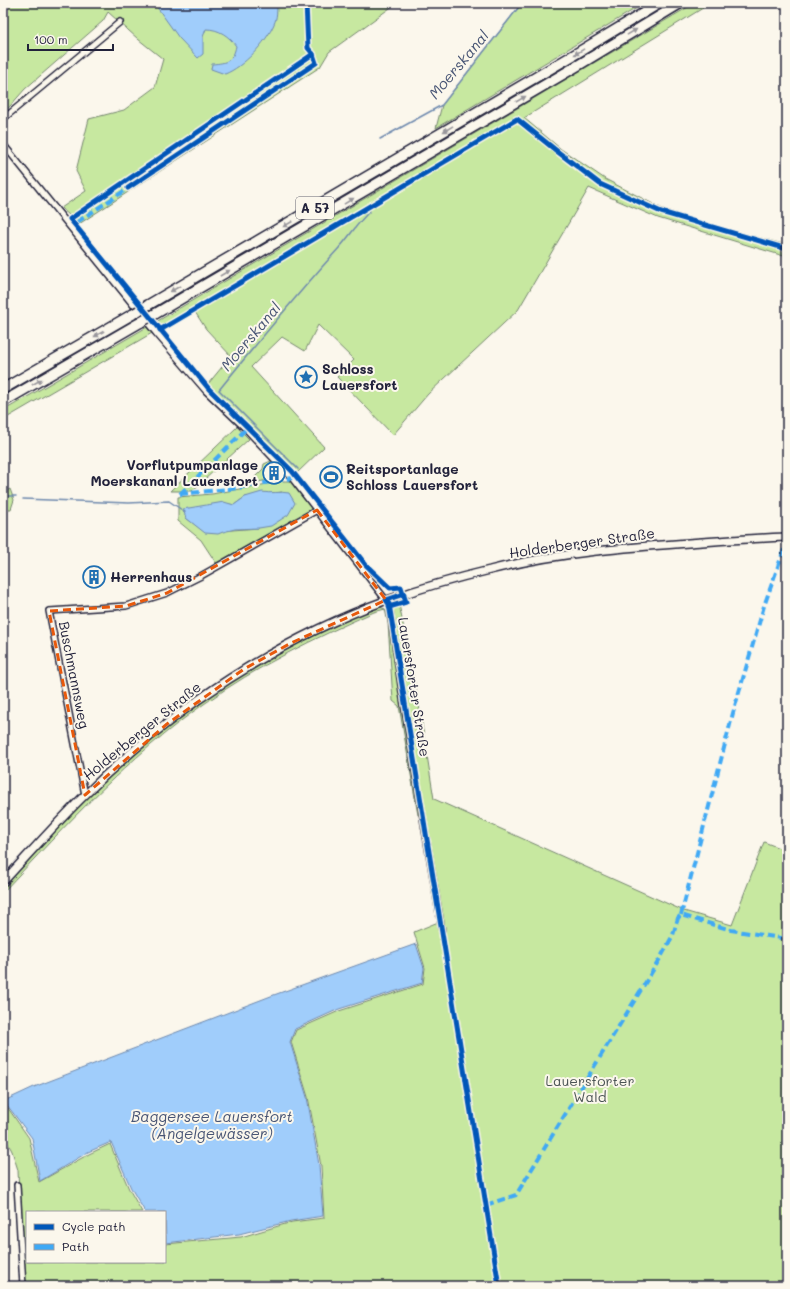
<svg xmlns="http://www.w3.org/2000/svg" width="790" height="1289" font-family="Mali,sans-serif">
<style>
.green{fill:#c7e8a0;stroke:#74856e;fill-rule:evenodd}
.water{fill:#a0cdfb;stroke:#6e89ae}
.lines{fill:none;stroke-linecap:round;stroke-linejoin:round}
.stream{stroke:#6e89ae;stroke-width:1.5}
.street-casing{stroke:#22223b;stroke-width:8}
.secondary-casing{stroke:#22223b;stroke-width:10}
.highway-casing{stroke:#22223b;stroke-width:12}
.street{stroke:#fbf7ec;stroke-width:5}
.secondary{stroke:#fbf7ec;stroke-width:7}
.highway{stroke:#fbf7ec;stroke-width:9}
.highway-bridge-casing{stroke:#22223b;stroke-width:12;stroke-linecap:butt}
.highway-bridge{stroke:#fbf7ec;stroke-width:9}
.quiet{stroke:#3fa9f5;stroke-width:4;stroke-dasharray:8 4;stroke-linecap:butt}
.cycleway-casing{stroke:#fbf7ec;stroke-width:8}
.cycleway{stroke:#0057b8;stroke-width:5}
.oneway{fill:#99979c}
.marked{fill:none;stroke:#e8590c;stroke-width:3;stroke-dasharray:8 5;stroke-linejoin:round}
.labels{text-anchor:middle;stroke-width:4;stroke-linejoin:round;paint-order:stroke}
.shield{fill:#fbf7ec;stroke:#636270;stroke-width:1}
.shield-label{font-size:13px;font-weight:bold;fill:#22223b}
.poi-label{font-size:14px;font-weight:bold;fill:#22223b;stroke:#fbf7ec;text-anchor:start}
.street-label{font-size:14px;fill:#22223b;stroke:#fbf7ec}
.park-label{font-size:14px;fill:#4b5454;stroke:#fbf7ec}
.water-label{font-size:15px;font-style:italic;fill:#485575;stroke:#fbf7ec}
</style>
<rect width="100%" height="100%" fill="#fbf7ec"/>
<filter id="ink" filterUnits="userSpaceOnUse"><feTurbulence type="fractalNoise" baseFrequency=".025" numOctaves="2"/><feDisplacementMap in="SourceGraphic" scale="8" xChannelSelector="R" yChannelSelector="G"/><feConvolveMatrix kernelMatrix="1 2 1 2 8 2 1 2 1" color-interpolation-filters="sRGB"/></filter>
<g filter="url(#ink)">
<g class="green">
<path d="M3 3H397L329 52 320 67 79 224 61 208 86 191 76 171 89 119 124 110 155 87 163 59 138 39 108 12 103 21 25 89 3 114Z"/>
<path d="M522 3H645L436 128 442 105Z"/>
<path d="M695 3H711L524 118 561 149 605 179 663 209 706 223 787 245V257L658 218 589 188 518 310 428 394 393 435 337 377 354 360 318 325 305 351 282 337 251 367 324 447 297 473 208 384 231 356 206 329 195 312 163 331 156 322Z"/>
<path d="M147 327 152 333 3 420V411Z"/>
<path d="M237 427 249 439 192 491H170Z"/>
<path d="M271 461 283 472 282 478 257 482 255 477 263 469 264 464Z"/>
<path d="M284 481H291L311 506V510L216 563 201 540 178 521V497L212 494ZM282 492 259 528 205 532 186 518C203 508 214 500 234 505L245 497Z"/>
<path d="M10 489 14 500 11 509H3V493Z"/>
<path d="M399 604 418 699 434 799 684 911 732 925 764 842 787 851V1286H26L20 1217 18 1170 12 1151 3 1134V1101L29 1138 39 1182 89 1154 110 1144 129 1189 142 1212H27V1262H165V1244L241 1237 292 1222 324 1218 321 1166 308 1097 291 1042 296 1030 339 1011 423 984 425 968 414 932 443 920 425 816 418 815 399 706 393 701 388 623 385 609 374 612C315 638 257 666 204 704 128 757 66 825 3 892V886C48 837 93 788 145 745 214 686 293 643 376 607H380L385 609Z"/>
</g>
<g class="water">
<path d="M154 3H277C277 10 277 18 274 24 266 43 243 67 225 74L211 69 212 64C227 63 233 61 236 46 229 36 219 29 206 29L203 37V54L198 58 179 38Z"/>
<path d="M262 492C271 494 280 491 289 493L295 503 288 515 271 526 259 528 235 529 223 532 218 534 205 533 186 518 183 509 224 502 234 505 245 497Z"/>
<path d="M416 944 424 968 422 983 339 1009 295 1029 290 1042 307 1097 319 1165 323 1216 291 1221 239 1234 166 1243 165 1212H145L131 1188 111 1142 88 1152 40 1181 32 1138 4 1101 34 1087 271 996Z"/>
</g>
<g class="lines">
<g class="stream">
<path d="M380 139 442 105 522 3"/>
<path d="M298 469 219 390C258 342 297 294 339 248 350 236 358 222 370 211"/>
<path d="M3 496H16"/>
<path d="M23 499 129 503 169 501 185 512"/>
</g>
<g class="street-casing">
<g id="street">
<path d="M3 119 120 22"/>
<path d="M3 144 156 333 206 391 246 429 292 478 389 604 403 699 442 931"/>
<path d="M85 795 49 611 126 606 167 593 199 577 317 510"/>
<path d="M17 1185 23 1286"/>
</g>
</g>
<g class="secondary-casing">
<path id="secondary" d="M3 882C30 853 57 822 86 794 120 760 159 728 198 700 256 659 321 624 387 600 421 588 456 578 490 570 559 552 632 547 702 542 730 540 759 538 787 537"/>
</g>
<g class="highway-casing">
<g id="highway">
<path d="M148 305 572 56 660 3"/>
<path d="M155 314 577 66 681 3"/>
<path d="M3 389 133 314"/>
<path d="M3 402 141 322"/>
</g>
</g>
<use href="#street" class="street"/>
<use href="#secondary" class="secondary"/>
<use href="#highway" class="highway"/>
<g class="highway-bridge-casing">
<g id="highway-bridge">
<path d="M133 314 148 305"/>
<path d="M141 322 155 314"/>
</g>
</g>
<use href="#highway-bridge" class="highway-bridge"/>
<g class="quiet">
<path d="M77 222 130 187"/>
<path d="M180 494 237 488 292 478"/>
<path d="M180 494 246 429"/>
<path d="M681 915 733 713 764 606 787 541"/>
<path d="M486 1205 516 1195 661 957 673 935 678 918 681 915 731 930 787 939"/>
</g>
<g class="cycleway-casing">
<g id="cycleway">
<path d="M313 54 70 219 209 389 292 471 366 565 390 588 401 587 406 602 389 607"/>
<path d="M128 188 316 63 313 54 308 48 306 3"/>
<path d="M160 330 517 119 558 152 600 184 661 212 787 249"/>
<path d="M404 594 386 600 389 604 499 1286"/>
</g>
</g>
<use href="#cycleway" class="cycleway"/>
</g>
<defs><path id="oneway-solid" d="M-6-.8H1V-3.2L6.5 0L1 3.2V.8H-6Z"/></defs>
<g class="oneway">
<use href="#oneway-solid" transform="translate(632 32) rotate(-31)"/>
<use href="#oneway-solid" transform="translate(579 52) rotate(149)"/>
<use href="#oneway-solid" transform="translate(521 99) rotate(-30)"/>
<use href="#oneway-solid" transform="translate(448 129) rotate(149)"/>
<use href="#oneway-solid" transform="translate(349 201) rotate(-31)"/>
<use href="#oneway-solid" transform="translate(288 224) rotate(150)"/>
<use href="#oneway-solid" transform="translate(225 273) rotate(-30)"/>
<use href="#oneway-solid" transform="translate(175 289) rotate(150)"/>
<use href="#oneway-solid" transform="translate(99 334) rotate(150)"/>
<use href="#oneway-solid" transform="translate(37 382) rotate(-30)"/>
</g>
</g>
<path class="marked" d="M317 510 386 600 291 643 244 669 167 724 85 795 49 611 126 606 167 593Z"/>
<defs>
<g id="sight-ring" transform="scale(1.15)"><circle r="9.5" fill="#fbf7ec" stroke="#1f6fb2" stroke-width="1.5"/><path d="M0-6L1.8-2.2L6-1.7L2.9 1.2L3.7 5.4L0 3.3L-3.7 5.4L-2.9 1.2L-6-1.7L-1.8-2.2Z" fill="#1f6fb2"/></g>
<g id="building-ring" transform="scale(1.15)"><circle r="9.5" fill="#fbf7ec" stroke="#1f6fb2" stroke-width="1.5"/><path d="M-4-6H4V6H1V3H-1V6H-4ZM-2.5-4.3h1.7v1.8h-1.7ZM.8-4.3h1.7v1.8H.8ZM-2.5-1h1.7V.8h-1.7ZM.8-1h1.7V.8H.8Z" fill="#1f6fb2"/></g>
<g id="stadium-ring" transform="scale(1.15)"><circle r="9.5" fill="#fbf7ec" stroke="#1f6fb2" stroke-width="1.5"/><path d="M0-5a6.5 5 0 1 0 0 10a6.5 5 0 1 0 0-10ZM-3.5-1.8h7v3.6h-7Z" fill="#1f6fb2"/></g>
</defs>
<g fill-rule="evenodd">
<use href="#sight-ring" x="306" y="377"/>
<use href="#building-ring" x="274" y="473"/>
<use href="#stadium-ring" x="331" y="477"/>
<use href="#building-ring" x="94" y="577"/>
</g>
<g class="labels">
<rect class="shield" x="296" y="197" width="38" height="22" rx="3"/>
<g class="shield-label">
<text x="315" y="213">A 57</text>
</g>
<g class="poi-label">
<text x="322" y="374">Schloss<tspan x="322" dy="16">Lauersfort</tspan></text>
<text x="258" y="470" text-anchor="end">Vorflutpumpanlage<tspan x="258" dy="16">Moerskananl Lauersfort</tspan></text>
<text x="346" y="474">Reitsportanlage<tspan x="346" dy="16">Schloss Lauersfort</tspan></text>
<text x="110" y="582">Herrenhaus</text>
</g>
<g class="street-label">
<text transform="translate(582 543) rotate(-8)" y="5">Holderberger Straße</text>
<text transform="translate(74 675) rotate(79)" y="5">Buschmannsweg</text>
<text transform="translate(414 687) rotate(81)" y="5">Lauersforter Straße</text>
<text transform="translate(142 731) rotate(-39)" y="5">Holderberger Straße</text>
</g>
<g class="park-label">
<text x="590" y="1086">Lauersforter<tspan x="590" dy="16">Wald</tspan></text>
</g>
<g class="water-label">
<text transform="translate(459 65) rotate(-50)" y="5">Moerskanal</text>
<text transform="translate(251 337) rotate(-50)" y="5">Moerskanal</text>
<text x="212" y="1122">Baggersee Lauersfort<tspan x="212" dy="17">(Angelgewässer)</tspan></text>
</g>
</g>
<rect width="790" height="1289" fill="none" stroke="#fbf7ec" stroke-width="16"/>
<rect x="8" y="8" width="774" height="1273" fill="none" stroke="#22223b" stroke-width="1.5" filter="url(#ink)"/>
<rect x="26" y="1211" width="140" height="52" fill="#fbf7ec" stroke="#a4a2a5"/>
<rect x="34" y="1224" width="20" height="6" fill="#0057b8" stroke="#a4a2a5"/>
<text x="62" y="1231" font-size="12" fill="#22223b">Cycle path</text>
<rect x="34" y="1244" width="20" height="6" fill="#3fa9f5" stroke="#a4a2a5"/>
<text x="62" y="1251" font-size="12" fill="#22223b">Path</text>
<path d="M28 44v6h85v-6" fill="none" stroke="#22223b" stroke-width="2"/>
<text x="34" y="44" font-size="12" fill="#22223b" stroke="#fbf7ec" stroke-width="3" paint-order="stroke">100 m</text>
</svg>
